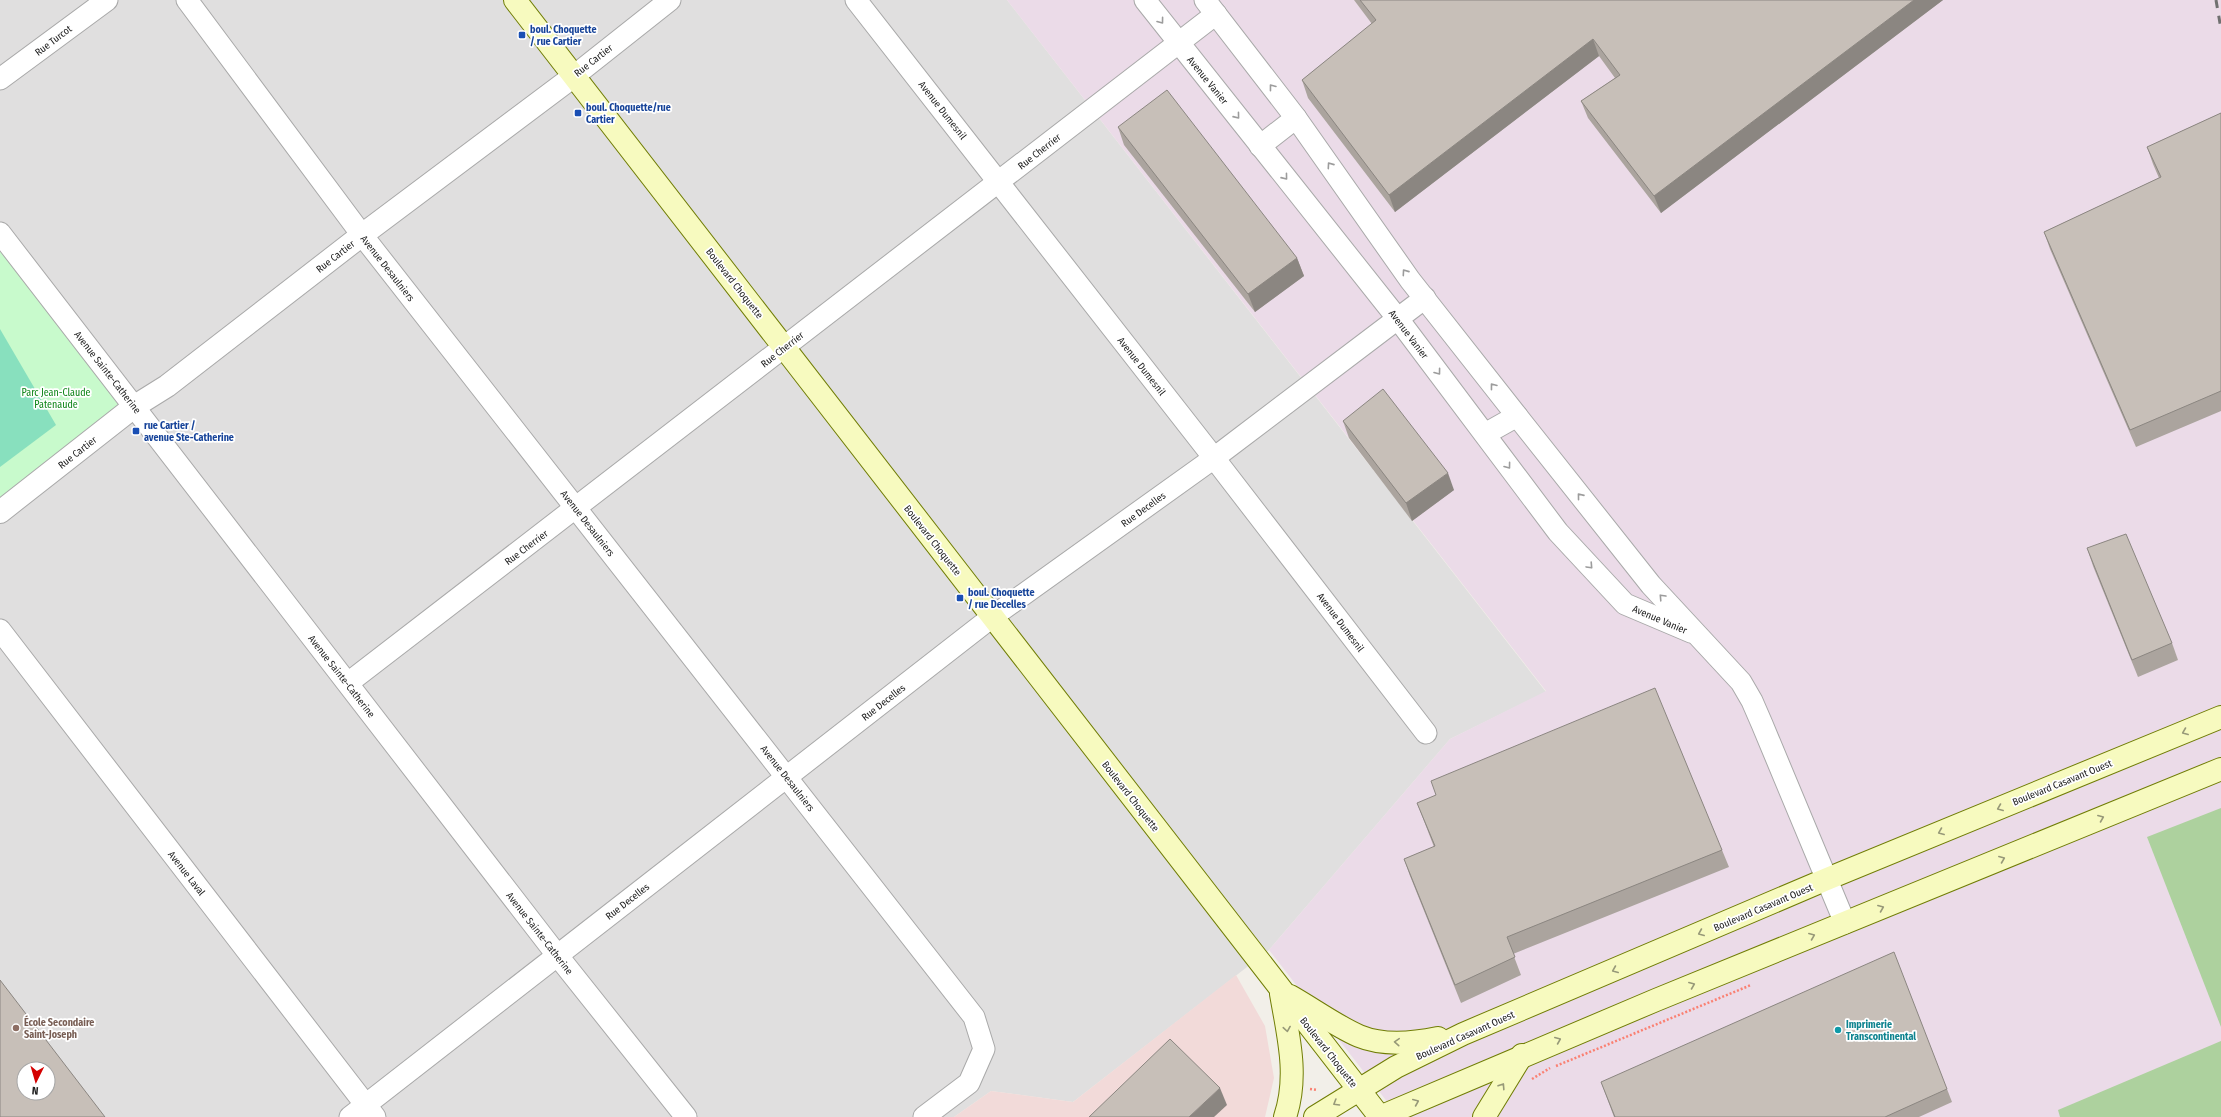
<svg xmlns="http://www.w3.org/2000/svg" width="2221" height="1117" font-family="'Fira Sans Condensed',sans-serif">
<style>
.residential{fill:#e0dfdf}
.commercial{fill:#f2dad9}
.industrial{fill:#ebdbe8}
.forest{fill:#add19e}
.park{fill:#c8facc}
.pitch{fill:#88e0be}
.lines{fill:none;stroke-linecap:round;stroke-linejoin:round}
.minor-casing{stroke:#a9a9a9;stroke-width:23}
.tertiary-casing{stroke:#a9a9a9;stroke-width:24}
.secondary-casing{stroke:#707d05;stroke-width:24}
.path{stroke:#fa8072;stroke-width:2.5;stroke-dasharray:2 2;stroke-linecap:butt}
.minor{stroke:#fff;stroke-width:21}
.tertiary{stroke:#fff;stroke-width:22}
.secondary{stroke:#f7fabf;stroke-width:22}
.rail{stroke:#707070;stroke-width:3;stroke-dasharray:8 8;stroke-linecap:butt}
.wall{fill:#aba49e}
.shaded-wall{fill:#8b8681}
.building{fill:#c7bfb8;stroke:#8b8681;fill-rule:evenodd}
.oneway{stroke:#9c9c9c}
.oneway2{stroke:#979978}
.transit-dot{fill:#1a4fb4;stroke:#fff;stroke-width:1.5}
.education-dot{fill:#8d6e63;stroke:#fff;stroke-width:1.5}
.culture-dot{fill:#0f9aa8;stroke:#fff;stroke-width:1.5}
.labels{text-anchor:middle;stroke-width:3.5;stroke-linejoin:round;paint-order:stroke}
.transit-label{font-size:10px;font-weight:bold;fill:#164399;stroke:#fff;text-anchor:start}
.street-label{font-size:10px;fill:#222;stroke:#fff}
.park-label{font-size:10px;fill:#0c8416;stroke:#fff}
.education-label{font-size:10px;font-weight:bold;fill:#785e54;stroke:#fff;text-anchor:start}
.culture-label{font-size:10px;font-weight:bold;fill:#0d838f;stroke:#fff;text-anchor:start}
</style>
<rect width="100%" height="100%" fill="#f2efe9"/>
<path class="residential" d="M0 0H1007L1546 692 1450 739 1269 950 1073 1102 991 1091 954 1117H100L0 986Z"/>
<path class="commercial" d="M1236 975 1265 1026 1274 1078 1265 1117H954L991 1091 1073 1102Z"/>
<path class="industrial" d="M1007 0H2221V1117H1399L1269 950 1450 739 1546 691Z"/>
<g class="forest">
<path d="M2221 808V1027L2147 837Z"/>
<path d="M2221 1041V1117H2060L2058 1110Z"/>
</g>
<path class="park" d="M0 236 135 406 0 512Z"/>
<path class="pitch" d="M0 329 56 425 0 467Z"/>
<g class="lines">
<g class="minor-casing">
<g id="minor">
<path d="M187 0 362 235 974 1017 984 1049 969 1083 924 1117"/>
<path d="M856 0 1214 458 1426 733"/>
<path d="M1145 0 1398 319 1558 532 1625 604 1691 632"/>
<path d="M1205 0 1296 118 1410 280 1517 416 1651 585 1741 682 1752 701 1762 724 1845 923"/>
<path d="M574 76 670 0"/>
<path d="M0 79 107 0"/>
<path d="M1260 146 1296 118"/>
<path d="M0 233 557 955 686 1117"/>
<path d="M1485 434 1517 416"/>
<path d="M0 630 375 1117"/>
<path d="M348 683 1216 14"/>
<path d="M350 1117 992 617 1214 458 1425 298"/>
</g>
</g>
<g class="tertiary-casing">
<path id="tertiary" d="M0 512 135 406 167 386 362 235 574 76"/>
</g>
<g class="secondary-casing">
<g id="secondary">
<path d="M515 0 1380 1117"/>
<path d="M1281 994C1288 1035 1299 1076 1285 1117"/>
<path d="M1290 996C1313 1009 1336 1026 1359 1036 1383 1046 1414 1043 1438 1038"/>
<path d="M1315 1117 1396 1067 1463 1034 1827 879 2221 717"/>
<path d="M1380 1117 1656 1000 2221 769"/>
<path d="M1484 1117 1522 1055"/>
</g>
</g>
<g class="path">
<path d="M1556 1066 1751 985"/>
<path d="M1532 1079 1550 1068"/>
<path d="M1310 1089 1317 1090"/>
</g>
<use href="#minor" class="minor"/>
<use href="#tertiary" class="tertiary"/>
<use href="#secondary" class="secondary"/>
<path class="rail" d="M2216 0 2221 29"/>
</g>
<g class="wall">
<path d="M1354 0H1943L1661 213 1588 118 1581 101 1615 78 1599 56 1395 212 1308 98 1302 80 1372 24Z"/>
<path d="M2221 113V411L2136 447 2050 249 2044 232 2159 178 2153 164 2147 147Z"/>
<path d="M1118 127 1297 258 1304 276 1255 312 1124 145Z"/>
<path d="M1343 421 1454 490 1412 521 1349 438Z"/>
<path d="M2087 548 2172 643 2178 660 2138 677 2093 566Z"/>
<path d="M1417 803 1722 850 1729 867 1513 954 1521 975 1461 1003 1410 876 1404 859 1434 847Z"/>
<path d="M1601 1082 1947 1089 1952 1102 1919 1117H1614Z"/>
</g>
<g class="shaded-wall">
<path d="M1914 0H1943L1661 213 1654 196Z"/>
<path d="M1593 39 1599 56 1395 212 1389 195Z"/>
<path d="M1297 258 1304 276 1255 312 1248 294Z"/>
<path d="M1448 473 1454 490 1412 521 1406 503Z"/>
<path d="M1220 1088 1227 1105 1214 1117H1189Z"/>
</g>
<g class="building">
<path d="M1360 0H1914L1654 196 1581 101 1620 75 1593 39 1389 195 1302 80 1376 20Z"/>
<path d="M1167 90 1297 258 1248 294 1118 127Z"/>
<path d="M2221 113V391L2130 430 2044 232 2161 177 2147 147Z"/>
<path d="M1383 389 1448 473 1406 503 1343 421Z"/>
<path d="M2126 534 2172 643 2132 660 2087 548Z"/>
<path d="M1655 688 1722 850 1507 937 1515 957 1455 985 1404 859 1435 846 1417 803 1436 795 1431 781Z"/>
<path d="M1894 952 1947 1089 1885 1117H1615L1601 1082Z"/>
<path d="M0 980 105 1117H0ZM24 1069H48V1093H24Z"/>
<path d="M1170 1039 1220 1088 1189 1117H1089Z"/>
</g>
<defs><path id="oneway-chevron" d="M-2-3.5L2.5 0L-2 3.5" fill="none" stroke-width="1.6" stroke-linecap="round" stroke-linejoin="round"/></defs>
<g class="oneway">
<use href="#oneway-chevron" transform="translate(1161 21) rotate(53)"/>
<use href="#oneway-chevron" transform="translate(1272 87) rotate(-128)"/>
<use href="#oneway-chevron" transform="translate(1237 116) rotate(51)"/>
<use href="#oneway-chevron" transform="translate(1330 165) rotate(-125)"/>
<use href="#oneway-chevron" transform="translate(1285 177) rotate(51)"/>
<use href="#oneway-chevron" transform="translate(1405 272) rotate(-125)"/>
<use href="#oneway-chevron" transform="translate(1438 372) rotate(53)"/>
<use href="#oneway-chevron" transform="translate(1493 386) rotate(-128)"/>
<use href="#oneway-chevron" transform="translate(1508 466) rotate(53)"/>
<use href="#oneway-chevron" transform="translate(1580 496) rotate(-129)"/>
<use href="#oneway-chevron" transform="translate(1590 566) rotate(47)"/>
<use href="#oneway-chevron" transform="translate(1662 597) rotate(-133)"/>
</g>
<g class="oneway2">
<use href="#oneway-chevron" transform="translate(2185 732) rotate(158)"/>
<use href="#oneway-chevron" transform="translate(2000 808) rotate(158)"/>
<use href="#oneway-chevron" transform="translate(2101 818) rotate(-22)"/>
<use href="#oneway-chevron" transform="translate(1941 832) rotate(158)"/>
<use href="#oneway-chevron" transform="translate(2002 859) rotate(-22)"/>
<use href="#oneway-chevron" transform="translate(1881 908) rotate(-22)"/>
<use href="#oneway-chevron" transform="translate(1701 933) rotate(157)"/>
<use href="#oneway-chevron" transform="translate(1812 936) rotate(-22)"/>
<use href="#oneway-chevron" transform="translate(1615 970) rotate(157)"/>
<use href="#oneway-chevron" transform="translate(1692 985) rotate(-22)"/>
<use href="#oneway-chevron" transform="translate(1287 1029) rotate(81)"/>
<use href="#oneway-chevron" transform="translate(1558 1040) rotate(-23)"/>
<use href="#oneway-chevron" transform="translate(1397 1042) rotate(-176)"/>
<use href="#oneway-chevron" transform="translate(1502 1086) rotate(-57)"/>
<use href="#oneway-chevron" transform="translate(1416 1102) rotate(-23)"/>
<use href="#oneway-chevron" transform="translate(1336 1103) rotate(149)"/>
</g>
<g class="transit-dot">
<rect x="518" y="31" width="8" height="8" rx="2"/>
<rect x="574" y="109" width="8" height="8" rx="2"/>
<rect x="132" y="427" width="8" height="8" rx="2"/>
<rect x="956" y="594" width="8" height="8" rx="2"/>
</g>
<circle class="education-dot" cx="16" cy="1028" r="4"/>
<circle class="culture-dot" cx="1838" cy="1030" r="4"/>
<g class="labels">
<g class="transit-label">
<text x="530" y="33">boul. Choquette<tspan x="530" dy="12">/ rue Cartier</tspan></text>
<text x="586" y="111">boul. Choquette/rue<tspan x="586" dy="12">Cartier</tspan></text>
<text x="144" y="429">rue Cartier /<tspan x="144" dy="12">avenue Ste-Catherine</tspan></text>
<text x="968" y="596">boul. Choquette<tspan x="968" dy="12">/ rue Decelles</tspan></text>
</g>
<g class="street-label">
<text transform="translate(53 40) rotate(-37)" y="4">Rue Turcot</text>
<text transform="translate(593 60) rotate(-38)" y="4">Rue Cartier</text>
<text transform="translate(1208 80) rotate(51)" y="4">Avenue Vanier</text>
<text transform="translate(943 110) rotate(52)" y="4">Avenue Dumesnil</text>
<text transform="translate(1039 151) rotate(-38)" y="4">Rue Cherrier</text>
<text transform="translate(335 256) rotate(-38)" y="4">Rue Cartier</text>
<text transform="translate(388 268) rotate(52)" y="4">Avenue Desaulniers</text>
<text transform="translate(735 283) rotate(52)" y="4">Boulevard Choquette</text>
<text transform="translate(1409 334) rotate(53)" y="4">Avenue Vanier</text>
<text transform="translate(782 349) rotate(-38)" y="4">Rue Cherrier</text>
<text transform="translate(1142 366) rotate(52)" y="4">Avenue Dumesnil</text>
<text transform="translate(108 372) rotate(52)" y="4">Avenue Sainte-Catherine</text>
<text transform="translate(77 452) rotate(-38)" y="4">Rue Cartier</text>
<text transform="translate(1143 509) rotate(-36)" y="4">Rue Decelles</text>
<text transform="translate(588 523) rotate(52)" y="4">Avenue Desaulniers</text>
<text transform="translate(933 540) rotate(52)" y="4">Boulevard Choquette</text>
<text transform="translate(526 547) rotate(-37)" y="4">Rue Cherrier</text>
<text transform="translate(1660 619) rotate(23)" y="4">Avenue Vanier</text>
<text transform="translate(1341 622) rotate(53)" y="4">Avenue Dumesnil</text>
<text transform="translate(342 676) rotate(52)" y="4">Avenue Sainte-Catherine</text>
<text transform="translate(883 702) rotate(-38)" y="4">Rue Decelles</text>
<text transform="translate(788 778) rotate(52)" y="4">Avenue Desaulniers</text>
<text transform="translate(2062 782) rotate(-22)" y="4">Boulevard Casavant Ouest</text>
<text transform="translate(1131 796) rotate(52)" y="4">Boulevard Choquette</text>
<text transform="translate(187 873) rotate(52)" y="4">Avenue Laval</text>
<text transform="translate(627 901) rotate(-38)" y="4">Rue Decelles</text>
<text transform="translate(1763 907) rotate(-23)" y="4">Boulevard Casavant Ouest</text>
<text transform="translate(540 933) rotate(52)" y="4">Avenue Sainte-Catherine</text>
<text transform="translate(1465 1035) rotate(-24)" y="4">Boulevard Casavant Ouest</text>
<text transform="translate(1329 1052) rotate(52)" y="4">Boulevard Choquette</text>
</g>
<g class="park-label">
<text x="56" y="396">Parc Jean-Claude<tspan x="56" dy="12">Patenaude</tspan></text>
</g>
<g class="education-label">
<text x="24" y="1026">École Secondaire<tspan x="24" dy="12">Saint-Joseph</tspan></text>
</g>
<g class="culture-label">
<text x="1846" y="1028">Imprimerie<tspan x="1846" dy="12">Transcontinental</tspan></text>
</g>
</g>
<g transform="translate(36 1081) rotate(185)"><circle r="19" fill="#ffffff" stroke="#a7a7a7"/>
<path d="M0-3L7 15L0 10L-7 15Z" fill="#d40000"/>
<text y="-6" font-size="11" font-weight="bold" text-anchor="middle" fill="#222222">N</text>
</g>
</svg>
